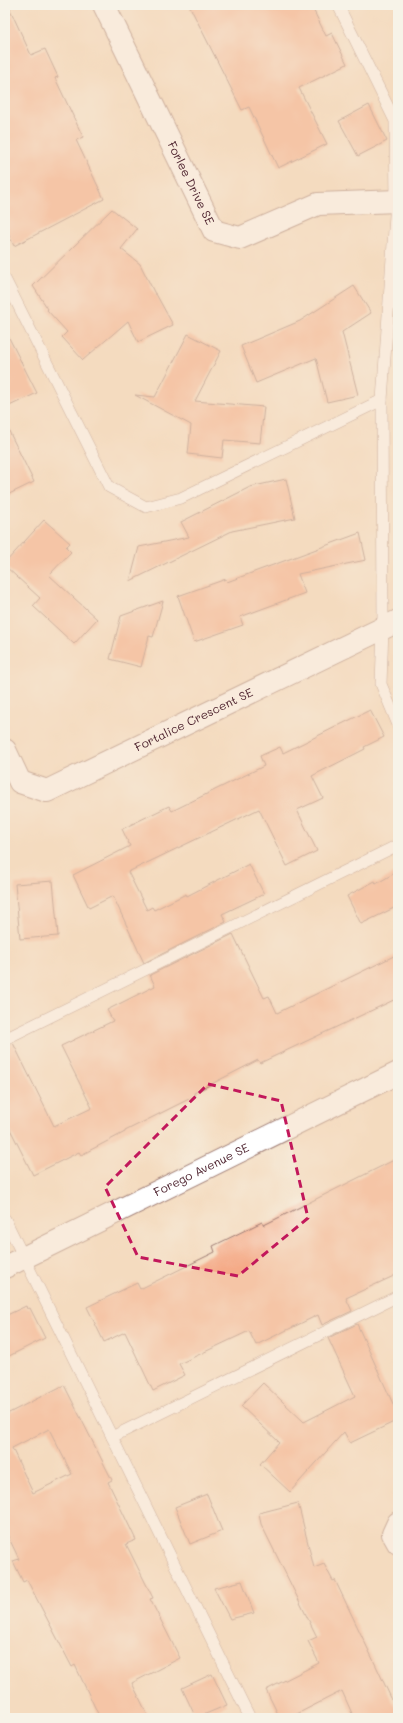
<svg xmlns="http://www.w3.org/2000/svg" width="403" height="1723" font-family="Mali,sans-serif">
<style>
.building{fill:#f5ab88;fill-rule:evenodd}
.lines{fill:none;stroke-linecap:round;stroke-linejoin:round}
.lane-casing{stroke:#9f7d75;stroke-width:12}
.street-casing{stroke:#9f7d75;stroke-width:24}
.lane{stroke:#fff;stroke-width:11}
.street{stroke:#fff;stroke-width:22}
.marked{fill:none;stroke:#c2185b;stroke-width:3;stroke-dasharray:8 5;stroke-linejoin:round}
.labels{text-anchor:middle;stroke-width:3;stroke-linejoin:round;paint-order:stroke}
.street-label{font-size:12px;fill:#4a1f2b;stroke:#f7f3e8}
</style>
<rect width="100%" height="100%" fill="#f7f3e8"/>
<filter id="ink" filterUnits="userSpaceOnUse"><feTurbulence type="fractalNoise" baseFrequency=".025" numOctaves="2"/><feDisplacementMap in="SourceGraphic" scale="8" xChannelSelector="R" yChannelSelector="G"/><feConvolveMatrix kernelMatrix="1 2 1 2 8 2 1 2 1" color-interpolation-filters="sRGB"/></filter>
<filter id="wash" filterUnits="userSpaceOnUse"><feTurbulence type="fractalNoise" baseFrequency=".012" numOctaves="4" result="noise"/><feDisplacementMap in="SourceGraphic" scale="16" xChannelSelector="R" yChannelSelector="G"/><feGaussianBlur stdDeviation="0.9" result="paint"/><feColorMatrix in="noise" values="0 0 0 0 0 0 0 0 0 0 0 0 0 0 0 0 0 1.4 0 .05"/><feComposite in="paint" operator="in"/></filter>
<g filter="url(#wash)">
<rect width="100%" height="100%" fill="#f4dbbf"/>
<g id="blocks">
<g class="building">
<path d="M5 5H8L31 55 45 49 58 77 55 78 83 137 76 140 104 199 14 246 5 227Z"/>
<path d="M189 5H311L326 36 332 33 347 64 299 88 327 144 278 168 249 107 242 110Z"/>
<path d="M369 105 387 141 358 156 339 121Z"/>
<path d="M112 209 137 229 121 249 140 264 155 294H156L173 325 138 342 128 321 83 360 62 337 67 332 47 310 48 309 33 286Z"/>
<path d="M354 286 371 313 342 332 358 395 327 402 316 358 256 383 241 346 300 321Z"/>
<path d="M5 330 37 393 5 408Z"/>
<path d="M188 334 221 351 195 401 264 407 260 443 224 440 222 458 188 454 191 425 135 395 155 397Z"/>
<path d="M5 423 34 482 5 496Z"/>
<path d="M286 479 295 518 232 531 130 581 139 547 189 537 181 522 250 487Z"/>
<path d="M44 520 70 543 66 547 71 552 49 575 97 619 74 644 33 606 40 598 5 566V563Z"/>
<path d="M360 533 366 560 298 574 305 593 240 617 243 625 194 642 178 596 226 579 227 582Z"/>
<path d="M163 601 153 637 149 636 141 667 110 659 121 616Z"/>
<path d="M370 710 384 737 364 747 365 749 312 776 323 798 297 810 317 851 287 866 259 809 128 872 147 910 152 907 154 910 186 894 187 896 249 864 264 894 222 914 226 922 144 963 113 896 89 908 73 875 130 846 122 829 169 806 172 811 264 766 260 756 280 747 283 753Z"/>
<path d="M398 871V906L361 924 347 896 375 881 376 884Z"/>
<path d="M53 881 58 936 20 939 15 884Z"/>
<path d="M233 934 264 998 269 996 277 1013 398 954V998L260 1063 258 1060 194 1093 195 1096 125 1131V1132L81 1155 79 1152 33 1175 5 1119V1046L13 1043 54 1126 92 1108 61 1046 113 1021 107 1010 155 986 150 975Z"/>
<path d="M398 1158V1274L346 1298 352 1311 322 1325 318 1315 256 1345 249 1331 179 1364 185 1375 153 1391 125 1332 104 1342 87 1307 137 1283 140 1289 215 1252 213 1246 262 1222 264 1225Z"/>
<path d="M26 1306 27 1309 30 1308 45 1338 5 1358V1316Z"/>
<path d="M357 1324 398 1415V1420L350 1443 344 1432 290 1492 260 1464 279 1442 241 1406 263 1383 304 1422 355 1396 328 1338Z"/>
<path d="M64 1385 112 1480 108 1482 136 1540 126 1544 153 1598 150 1599 180 1658 132 1683 149 1718H100L75 1665 72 1667 27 1580 23 1582 13 1561 19 1559 5 1530V1415ZM49 1429 72 1474 33 1493 12 1448Z"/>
<path d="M207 1494 222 1531 190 1544 175 1507Z"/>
<path d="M298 1503 314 1568 324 1564 333 1581 335 1580 378 1670 398 1713V1718H354L342 1691 289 1718H280L266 1690 319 1663 308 1641 317 1637 261 1524 259 1513Z"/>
<path d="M242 1581 254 1613 230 1619 214 1588Z"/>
<path d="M212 1674 227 1705 196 1718 182 1688Z"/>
</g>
</g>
</g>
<g filter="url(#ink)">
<use href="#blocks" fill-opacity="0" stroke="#9f7d75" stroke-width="1"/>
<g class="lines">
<g class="lane-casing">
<g id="lane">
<path d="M338 5 395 121 396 201 382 400 383 628 381 684 398 725"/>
<path d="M5 279 109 487 146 507 181 498 382 400"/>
<path d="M5 1039 398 845"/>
<path d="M5 1219 250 1718"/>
<path d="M112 1437 398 1296"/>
</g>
</g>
<g class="street-casing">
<g id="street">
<path id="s1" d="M104 5 214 231 240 238 318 204 398 201"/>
<path id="s2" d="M5 750 20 782 47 791 398 621"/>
<path id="s3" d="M5 1267 398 1073"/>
<path d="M398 1523 393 1534 398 1543"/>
</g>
</g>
<use href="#lane" class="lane"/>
<use href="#street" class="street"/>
</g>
</g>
<path d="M0 0H403V1723H0ZM208 1084 281 1101 308 1218 238 1276 138 1257 105 1187Z" fill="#f4dbbf" fill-opacity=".55" fill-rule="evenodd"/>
<path class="marked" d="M208 1084 281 1101 308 1218 238 1276 138 1257 105 1187Z"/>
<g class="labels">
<g class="street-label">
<text dy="4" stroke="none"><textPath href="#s1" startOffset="198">Forlee Drive SE</textPath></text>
<text dy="4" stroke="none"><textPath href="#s2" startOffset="227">Fortalice Crescent SE</textPath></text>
<text dy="4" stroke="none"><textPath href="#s3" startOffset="219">Forego Avenue SE</textPath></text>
</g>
</g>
<rect width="403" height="1723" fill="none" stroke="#f7f3e8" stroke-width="20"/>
</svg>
